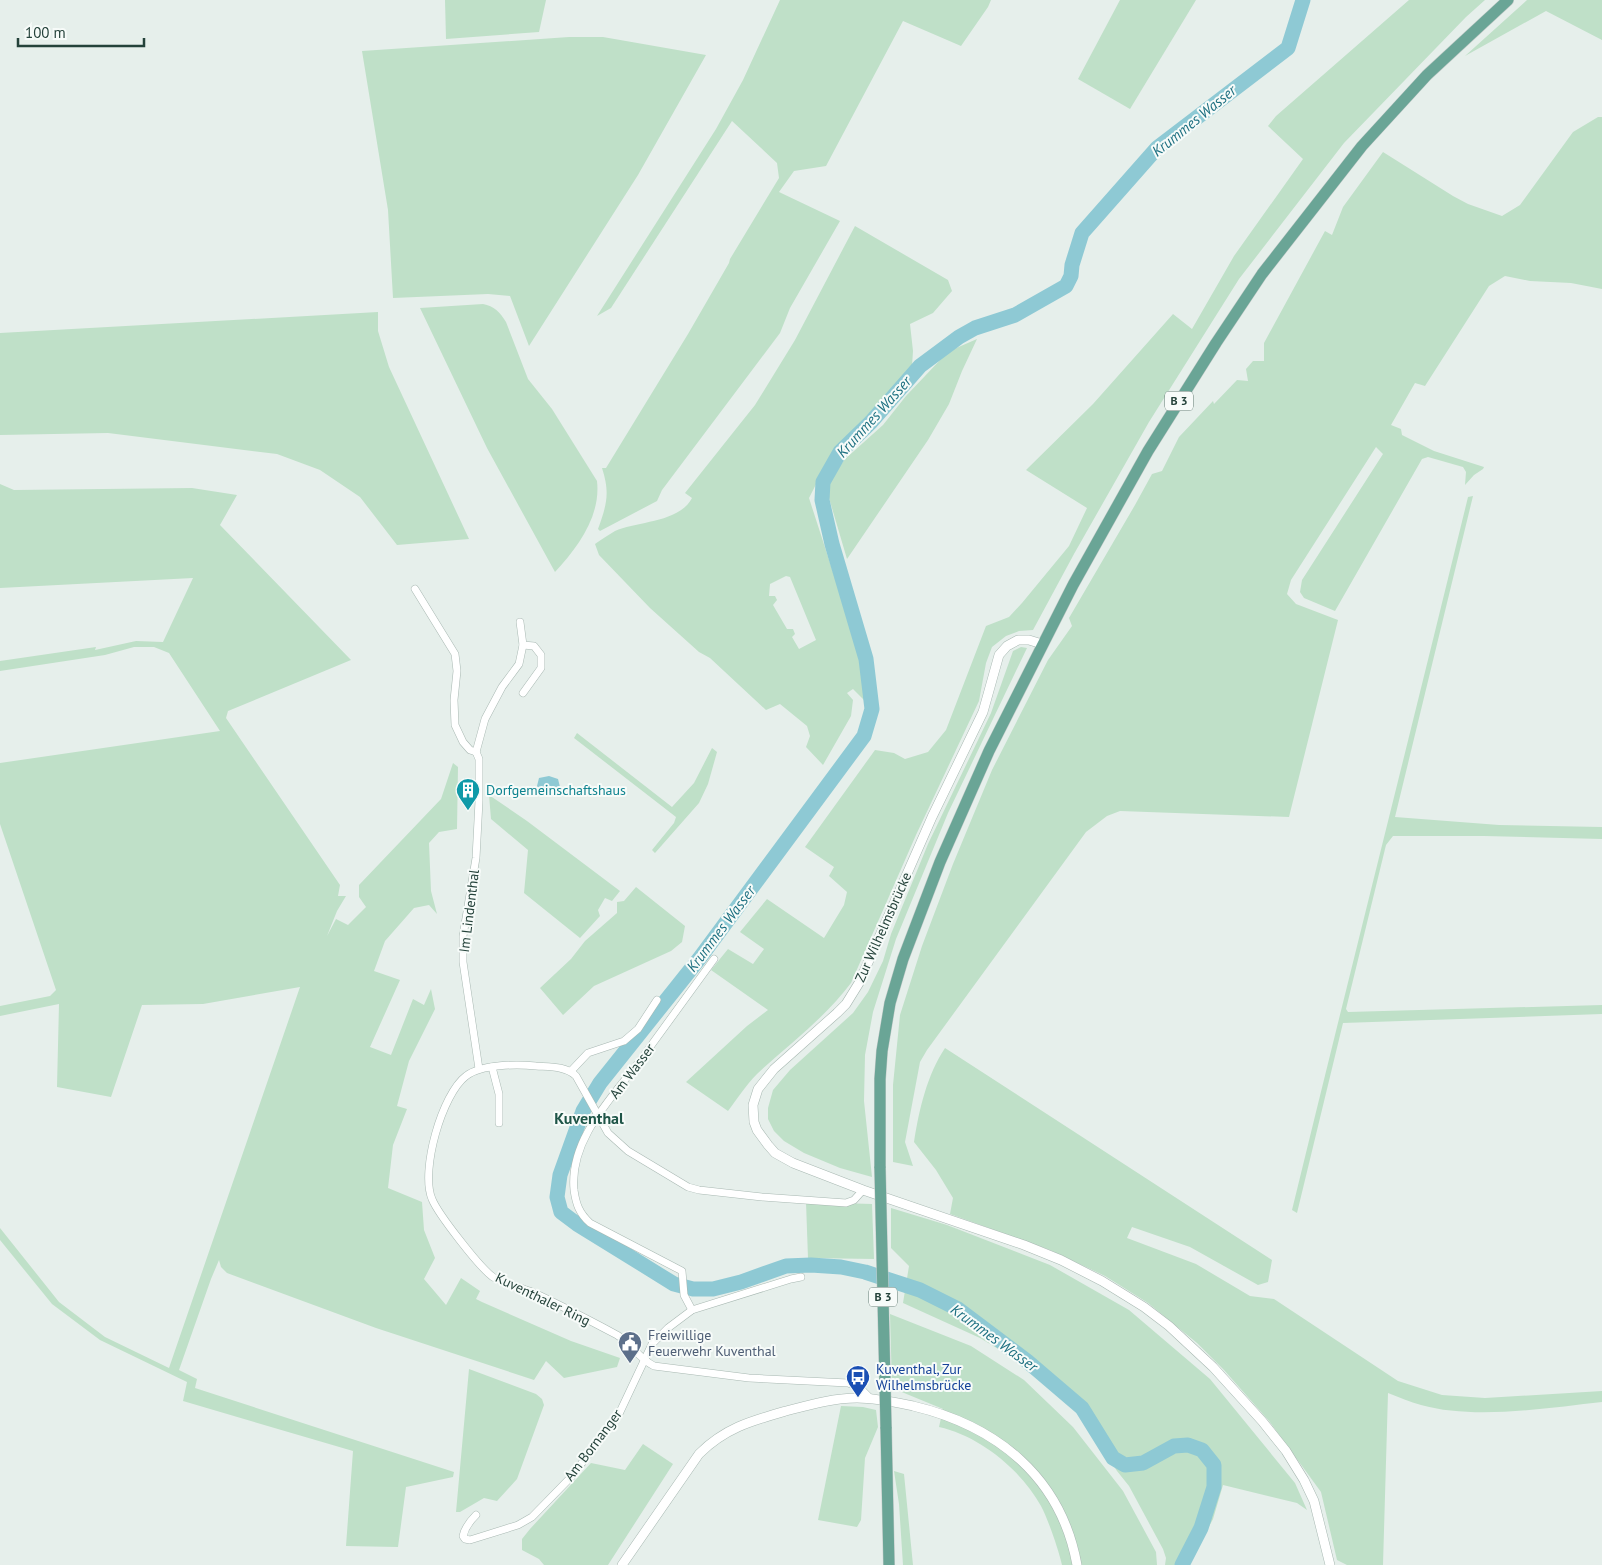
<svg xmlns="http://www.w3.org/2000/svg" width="1602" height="1565" font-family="'PT Sans',sans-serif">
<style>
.green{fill:#bfe0c8;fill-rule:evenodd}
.water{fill:#8ec9d4}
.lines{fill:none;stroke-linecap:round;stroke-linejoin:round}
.river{stroke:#8ec9d4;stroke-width:15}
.minor-casing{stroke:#a8b8b2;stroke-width:8}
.tertiary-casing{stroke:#a8b8b2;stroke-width:10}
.primary-casing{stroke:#c2cac8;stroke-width:12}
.minor{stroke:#fff;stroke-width:7}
.tertiary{stroke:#fff;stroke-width:9}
.primary{stroke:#6aa596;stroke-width:11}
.primary-bridge-casing{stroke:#c2cac8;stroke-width:12;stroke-linecap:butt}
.primary-bridge{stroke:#6aa596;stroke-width:11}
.labels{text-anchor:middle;stroke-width:4;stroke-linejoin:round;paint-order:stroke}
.shield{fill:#f7fbf9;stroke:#637a73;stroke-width:1}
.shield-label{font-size:12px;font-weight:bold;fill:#24423a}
.culture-label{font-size:14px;fill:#0d838f;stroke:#f7fbf9;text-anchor:start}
.street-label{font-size:14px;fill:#24423a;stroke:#f7fbf9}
.service-label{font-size:14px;fill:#4e5e75;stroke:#f7fbf9;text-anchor:start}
.transit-label{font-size:14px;fill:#164399;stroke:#f7fbf9;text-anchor:start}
.water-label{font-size:15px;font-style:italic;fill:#1c6f80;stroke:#f7fbf9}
.quarter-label{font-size:16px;font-weight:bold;fill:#1f5548;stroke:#f7fbf9}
</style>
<rect width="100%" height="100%" fill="#e6efeb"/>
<g class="green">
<path d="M445 0H546L539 32 446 39Z"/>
<path d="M780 0H991L988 7 961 46 903 21 826 166 794 171 779 192 840 221 790 308 780 333 662 490 657 501 600 531 598 529C607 504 610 493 602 468H606L688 334 729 263 730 259 779 178 777 163 732 121 611 308 597 316 716 129 743 80Z"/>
<path d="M1120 0H1196L1130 109 1078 79Z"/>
<path d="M1409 0H1485L1466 17 1344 143 1239 279 1149 422 1074 554 1033 630 1019 631 1006 636 992 647 986 663 979 701 916 835 851 983C824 1019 789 1044 757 1074 746 1085 737 1099 728 1111L686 1082 747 1026 768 1010 711 970 728 949 753 964 764 949 740 932 767 899 824 938 844 905 847 892 829 876 834 867 805 847 875 750 894 753 905 759 928 752 946 730 986 626 1009 617 1022 603 1069 546 1087 508 1026 470 1093 404 1173 314 1192 329 1234 256 1303 159 1268 126 1276 116Z"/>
<path d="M1527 0H1602V40L1546 11 1465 56Z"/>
<path d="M569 37H603L706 55 638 175 529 346 510 296 488 294 393 298 388 210 362 51Z"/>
<path d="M1598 117H1602V289L1571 283 1530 281 1505 276 1489 286 1425 386 1415 383 1391 425 1401 429 1402 435 1434 451 1484 467 1483 469 1474 475 1465 485 1466 472 1463 467 1428 457 1422 459 1335 611 1304 598 1300 592 1302 580 1383 454 1376 447 1291 580 1287 594 1296 604 1338 620 1289 817 1120 811 1107 816 1086 832 927 1050 920 1062 905 1142 913 1166 893 1162V1085L900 1015 922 946 953 864 992 770 1048 660 1072 626 1069 618 1135 505 1152 474 1162 471 1179 437 1213 401 1214 404 1237 380 1248 381 1246 369 1253 361H1264V343L1325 231 1332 235 1343 207 1383 152 1453 196 1468 204 1502 216 1520 205 1573 132Z"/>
<path d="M855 226 948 280 952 291 933 313 910 324 913 351 912 366 868 416 832 453 809 498 855 640 865 690 864 700 853 689 847 693 853 700 851 716 823 765 806 747 810 736 807 726 780 704 766 710 710 658 699 652 650 608 599 555 595 544C601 540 608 535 615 531 637 521 679 523 692 498L685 493 755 405 795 340ZM786 576 790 577 816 640 799 649 792 637 795 634 793 629H787L773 605 777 600 775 596H769L770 584Z"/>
<path d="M483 304C494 306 500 312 506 322L528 379 552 409 597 481C601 516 578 547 555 572L487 448 420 308Z"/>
<path d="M378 312V331L389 367 469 539 397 545 360 497 320 470 277 454 108 433 0 435V333Z"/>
<path d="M977 339 962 371 949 404 928 440 847 559 829 498 828 484 844 460 883 425 906 396 943 357 954 349Z"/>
<path d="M0 484 14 490 192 488 237 495 220 525 351 660 228 711 226 718 340 885 338 896H346L337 911 327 936 336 919 348 925 366 907 359 897V885L441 799 453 763 458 767 457 829 439 832 429 843 431 891 437 914 429 905 414 908 385 941 374 971 400 980 370 1047 391 1055 413 999 424 1005 431 989 435 1009 409 1061 397 1106 407 1109 393 1145 388 1188 422 1202 424 1230 435 1258 424 1279 446 1305 461 1278 480 1291 476 1299 482 1302 571 1341 620 1358 617 1367 564 1378 546 1361 534 1380 376 1328 227 1273 221 1267 219 1260 211 1279 179 1370 197 1379 195 1388 454 1472 453 1477 406 1487 398 1547 346 1546 353 1451 183 1401 187 1382 100 1340 52 1304 0 1240V1228L59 1302 105 1337 169 1368 300 987 203 1004 142 1005 111 1097 57 1087 59 1004 0 1016V1006L50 996 56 990 0 824V763L220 731 169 653 154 647H134L105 655 0 671V661L96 647 95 650 136 641 163 642 193 578 0 588Z"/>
<path d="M1473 496 1395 817 1499 825 1602 827V839L1484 836H1393L1386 845 1346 1009 1348 1012 1602 1005V1014L1343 1023 1297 1213 1292 1210C1350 972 1410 735 1468 497Z"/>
<path d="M1021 647 1027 648 948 813 896 939 873 1012 865 1055 864 1101 872 1177 840 1168 804 1153 784 1141 774 1131 768 1119V1108L773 1090 790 1070 853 1013 868 992 883 961 891 934 928 844 991 713 1013 651Z"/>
<path d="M577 733 672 807 694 783 712 748 717 752 708 784 699 803 655 853 652 850 674 823 676 817 574 738Z"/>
<path d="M489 795 527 821 620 891 612 901 605 898 598 910 600 916 580 938 524 893 528 850 491 819Z"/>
<path d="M636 887 685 926 682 942 671 951 594 986 563 1015 540 988 571 959 585 941 617 913V902L624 901Z"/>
<path d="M945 1048 1272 1260 1268 1282 1258 1285 1190 1247 1132 1227 1127 1238 1196 1264 1250 1296 1274 1299 1398 1381 1442 1395 1485 1398 1602 1391V1402C1547 1408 1474 1420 1421 1405 1410 1402 1399 1397 1388 1393L1383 1565H1347L1337 1560 1321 1492 1269 1421 1224 1370 1197 1343 1148 1303 1105 1276 1050 1250 950 1214 953 1198 936 1170 914 1142C919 1110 927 1075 945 1048Z"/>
<path d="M806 1202 872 1204 874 1259 808 1258Z"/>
<path d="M891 1208 947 1225 1050 1265 1129 1310 1210 1379 1295 1483 1307 1510 1297 1503 1223 1485 1213 1519 1189 1565H1165L1166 1558 1163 1549 1129 1486 1117 1471 1077 1410 1010 1356 980 1338 903 1303 909 1266 891 1248Z"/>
<path d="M890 1314 971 1346 1024 1380 1073 1427 1123 1491 1156 1552 1157 1565H1062C1059 1551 1048 1519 1041 1506 1021 1470 980 1436 939 1427L943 1409 892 1388Z"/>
<path d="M469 1369 536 1394 542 1399 544 1405 517 1479 497 1501 484 1498 460 1512H456Z"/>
<path d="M841 1406 863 1407 876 1410 878 1427 865 1458 861 1520 857 1527 818 1520Z"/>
<path d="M643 1444 673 1464 608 1565H544L539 1559 522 1550V1539L530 1529 591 1463 625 1470Z"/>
<path d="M894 1471 904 1474 913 1565H903L899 1504Z"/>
</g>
<path class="water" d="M549 776 558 779 560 787 555 793 540 790 537 786 539 778Z"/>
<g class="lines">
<path class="river" d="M1182 1565 1201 1528 1214 1487V1465L1202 1450 1188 1445 1174 1446 1143 1463 1125 1465 1113 1458 1082 1408 1027 1361 958 1309 920 1290 865 1272 841 1267 811 1265 786 1266 741 1282 713 1289H693L674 1284 577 1224 561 1212 557 1197 560 1175 583 1111 600 1083 699 959 864 736 872 709 866 659 832 544 822 500 823 482 840 452 871 422 920 366 959 337 975 328 1015 315 1066 286 1071 276 1072 265 1082 233 1157 148 1288 48 1303 0"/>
<g class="minor-casing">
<g id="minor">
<path d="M415 589 455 654 457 671 454 700 455 725 463 742 470 750 476 752"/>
<path d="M523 693 541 668V655L534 646 523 645"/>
<path d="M476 752 479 759V801L476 858 463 936V962L479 1069"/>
<path d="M476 752 485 719 502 687 519 664 523 645 520 622"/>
<path d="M492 1067 499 1094V1123"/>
<path d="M571 1071 588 1053 624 1041 638 1029 657 1000"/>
<path d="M863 1190 854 1200 846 1203 762 1197 699 1190 688 1187 628 1151 608 1133 576 1076C566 1066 550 1067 536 1066 518 1064 481 1064 466 1076 442 1094 420 1171 432 1199 438 1214 480 1268 493 1277 504 1284 520 1287 532 1292 560 1305 589 1320 617 1335 632 1344 638 1358 654 1366L749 1378 848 1383 859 1387 870 1398"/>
<path d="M692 1310 684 1295 682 1271 590 1223C579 1213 576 1204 574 1190 569 1138 614 1096 642 1058 666 1025 690 992 714 959"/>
<path d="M476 1515C470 1521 465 1527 463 1536L465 1539 470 1540 518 1525 532 1517 572 1476 619 1414 652 1344 668 1328 692 1310 791 1279 801 1277"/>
</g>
</g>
<g class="tertiary-casing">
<g id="tertiary">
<path d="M1042 644 1029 640H1018L1007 646 999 655 983 712 932 817 859 983 846 1004 837 1013 774 1069 758 1089 753 1105 754 1122 757 1130 768 1145 775 1153 793 1163 863 1190 1024 1245 1061 1260 1102 1281 1144 1307 1169 1326 1213 1367 1262 1421 1286 1451 1304 1480 1314 1501 1330 1565"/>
<path d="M622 1565 699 1454C725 1428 751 1421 786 1411 809 1405 833 1398 857 1398 876 1398 894 1402 913 1406 997 1426 1061 1477 1077 1565"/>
</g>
</g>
<g class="primary-casing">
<g id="primary">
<path d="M880 1168V1079L882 1051 890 1003 903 959 940 862 989 751 1073 585 1148 451 1216 343 1262 274 1362 146 1427 75 1508 0"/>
<path d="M886 1427 889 1565"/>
</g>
</g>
<use href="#minor" class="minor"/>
<use href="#tertiary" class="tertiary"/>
<use href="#primary" class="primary"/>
<g class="primary-bridge-casing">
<path id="primary-bridge" d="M880 1168 886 1427"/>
</g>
<use href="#primary-bridge" class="primary-bridge"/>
</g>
<defs>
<g id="building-pin" transform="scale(1.25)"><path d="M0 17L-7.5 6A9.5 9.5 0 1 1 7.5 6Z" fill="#0f9aa8" stroke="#f7fbf9"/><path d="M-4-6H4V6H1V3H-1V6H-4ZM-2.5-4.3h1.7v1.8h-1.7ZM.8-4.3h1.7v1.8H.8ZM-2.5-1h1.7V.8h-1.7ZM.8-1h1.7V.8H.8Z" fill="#fff"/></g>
<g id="civic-pin" transform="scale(1.25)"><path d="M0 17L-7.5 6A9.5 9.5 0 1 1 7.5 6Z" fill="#5c6f8a" stroke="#f7fbf9"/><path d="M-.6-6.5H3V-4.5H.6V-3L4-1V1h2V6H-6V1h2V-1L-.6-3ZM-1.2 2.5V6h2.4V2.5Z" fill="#fff"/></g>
<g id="bus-pin" transform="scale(1.25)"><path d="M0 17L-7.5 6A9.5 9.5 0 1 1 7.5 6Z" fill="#1a4fb4" stroke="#f7fbf9"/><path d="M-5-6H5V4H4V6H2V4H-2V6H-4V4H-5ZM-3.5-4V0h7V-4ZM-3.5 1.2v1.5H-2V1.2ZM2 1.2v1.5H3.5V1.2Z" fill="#fff"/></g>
</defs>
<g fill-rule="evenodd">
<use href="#building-pin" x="468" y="790"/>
<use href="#civic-pin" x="630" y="1343"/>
<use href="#bus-pin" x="858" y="1377"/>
</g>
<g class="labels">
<g class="shield">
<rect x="1165" y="391.5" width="28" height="19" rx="4"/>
<rect x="869" y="1287.5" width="28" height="19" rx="4"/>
</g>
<g class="shield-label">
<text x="1179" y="405">B 3</text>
<text x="883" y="1301">B 3</text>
</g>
<g class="culture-label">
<text x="486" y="795">Dorfgemeinschaftshaus</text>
</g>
<g class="street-label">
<text transform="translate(469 911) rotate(-83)" y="5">Im Lindenthal</text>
<text transform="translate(883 927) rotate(-66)" y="5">Zur Wilhelmsbrücke</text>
<text transform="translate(632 1071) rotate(-53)" y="5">Am Wasser</text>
<text transform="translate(543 1299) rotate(26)" y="5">Kuventhaler Ring</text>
<text transform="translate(593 1445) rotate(-53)" y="5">Am Bornanger</text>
</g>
<g class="service-label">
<text x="648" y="1340">Freiwillige<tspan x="648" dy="16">Feuerwehr Kuventhal</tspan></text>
</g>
<g class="transit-label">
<text x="876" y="1374">Kuventhal, Zur<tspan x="876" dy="16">Wilhelmsbrücke</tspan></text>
</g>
<g class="water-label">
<text transform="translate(1194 121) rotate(-39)" y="5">Krummes Wasser</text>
<text transform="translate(874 417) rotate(-48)" y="5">Krummes Wasser</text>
<text transform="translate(721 929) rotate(-53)" y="5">Krummes Wasser</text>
<text transform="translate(994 1338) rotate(36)" y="5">Krummes Wasser</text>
</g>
<g class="quarter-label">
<text x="589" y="1124">Kuventhal</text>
</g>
</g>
<path d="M18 38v8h126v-8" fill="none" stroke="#24423a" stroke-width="2.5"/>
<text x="25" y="38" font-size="15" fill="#24423a" stroke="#f7fbf9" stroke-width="4" paint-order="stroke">100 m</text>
</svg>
